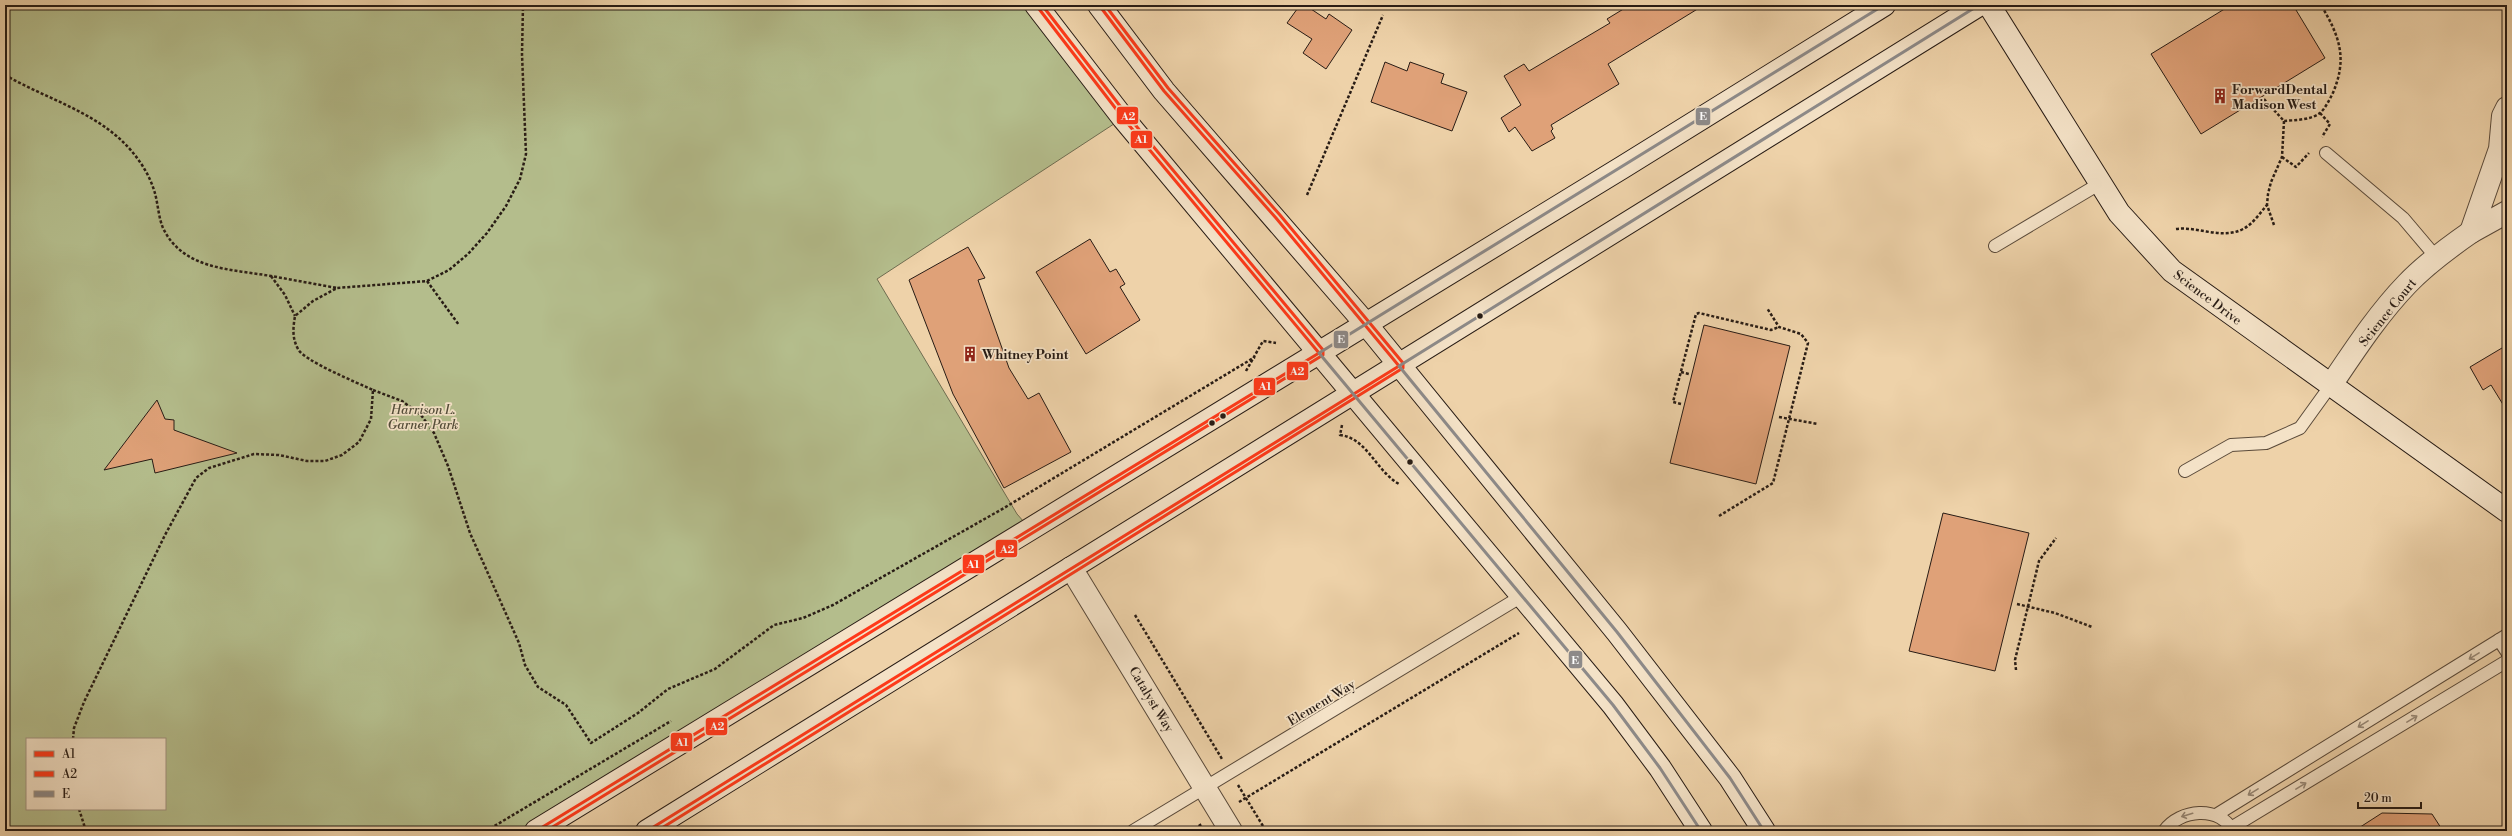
<svg xmlns="http://www.w3.org/2000/svg" width="2512" height="836" font-family="'Libre Bodoni',serif">
<style>
.green{fill:#b4bd8c;stroke:#6e6c50;fill-rule:evenodd}
.building{fill:#dfa178;stroke:#281c15}
.lines{fill:none;stroke-linecap:round;stroke-linejoin:round}
.lane-casing{stroke:#5a4a3a;stroke-width:14}
.street-casing{stroke:#5a4a3a;stroke-width:24}
.secondary-casing{stroke:#281c15;stroke-width:24}
.path{stroke:#281c15;stroke-width:2.5;stroke-dasharray:3 2;stroke-linecap:butt}
.lane{stroke:#f4e2c7;stroke-width:12}
.street{stroke:#f4e2c7;stroke-width:22}
.secondary{stroke:#f4e2c7;stroke-width:22}
.bus-1-casing{stroke:#f4e2c7;stroke-width:6}
.bus-2-casing{stroke:#f4e2c7;stroke-width:6}
.bus-3-casing{stroke:#f4e2c7;stroke-width:6}
.bus-1{stroke:#ff391a;stroke-width:3}
.bus-2{stroke:#ff391a;stroke-width:3}
.bus-3{stroke:#8d8a89;stroke-width:3}
.oneway{stroke:#988977}
.bus-dot{fill:#281c15;stroke:#f4e2c7;stroke-width:1.5}
.labels{text-anchor:middle;stroke-width:3.5;stroke-linejoin:round;paint-order:stroke}
.poi-label{font-size:13px;font-weight:bold;fill:#281c15;stroke:#f4e2c7;text-anchor:start}
.street-label{font-size:13px;fill:#281c15;stroke:#f4e2c7}
.park-label{font-size:13px;font-style:italic;fill:#524c39;stroke:#f4e2c7}
.line-badge{stroke:#f4e2c7;stroke-width:1.5}
.badge-label{font-size:11px;text-anchor:middle;font-weight:bold;fill:#fff}
</style>
<rect width="100%" height="100%" fill="#eed2a9"/>
<filter id="stains"><feTurbulence type="fractalNoise" baseFrequency=".005" numOctaves="4"/><feColorMatrix values="0 0 0 0 .2 0 0 0 0 .09 0 0 0 0 .02 0 0 0 .5 -.17"/></filter>
<radialGradient id="worn" r=".72"><stop offset=".6" stop-color="#630" stop-opacity="0"/><stop offset="1" stop-color="#630" stop-opacity=".3"/></radialGradient>
<path class="green" d="M5 5H1036L1123 118 877 279 1017 514 1031 530 536 831H5ZM27 739H165V809H27Z"/>
<g class="building">
<path d="M1300 5H1305L1326 19 1329 14 1352 30 1326 69 1303 53 1312 39 1287 23Z"/>
<path d="M1630 5H1704L1608 64 1619 84 1551 125 1553 129 1551 131 1555 138 1532 151 1515 127 1509 132 1501 118 1521 105 1504 76 1524 64 1529 71 1610 23 1607 19Z"/>
<path d="M2231 5H2293L2325 58 2201 134 2151 54Z"/>
<path d="M1385 62 1407 71 1410 62 1444 74 1441 83 1467 92 1452 131 1371 102Z"/>
<path d="M1090 239 1110 272 1116 269 1125 284 1120 287 1140 320 1086 354 1036 272Z"/>
<path d="M968 247 985 278 978 280 1009 368 1028 399 1039 393 1071 452 1004 488 953 394 909 280Z"/>
<path d="M1704 325 1790 346 1756 484 1670 463Z"/>
<path d="M2507 345V411L2491 385 2483 390 2470 367Z"/>
<path d="M157 400 165 419 174 420V430L237 453 155 473 152 459 104 470Z"/>
<path d="M1943 513 2029 533 1995 671 1909 651Z"/>
<path d="M2382 813 2432 814 2443 831H2354Z"/>
</g>
<g class="lines">
<g class="lane-casing">
<g id="lane">
<path d="M2326 153 2403 218 2436 257"/>
<path d="M1995 246 2099 184"/>
<path d="M2185 471 2231 445 2266 443 2300 428 2331 385"/>
<path d="M2499 640 2507 652"/>
<path d="M2216 815 2507 635"/>
<path d="M2231 828 2507 661"/>
<path d="M1133 831 1522 596"/>
<path d="M2164 831C2180 809 2219 805 2233 831"/>
</g>
</g>
<g class="street-casing">
<g id="street">
<path d="M2507 108 2503 116 2500 149 2471 232 2507 212"/>
<path d="M2331 385C2354 351 2378 314 2407 284 2426 264 2448 248 2471 232"/>
<path d="M1071 568 1231 831"/>
</g>
</g>
<g class="secondary-casing">
<g id="secondary">
<path d="M1036 5 1123 118 1613 705 1660 768 1701 831"/>
<path d="M1099 5 1164 91 1366 324 1617 632 1730 778 1764 831"/>
<path d="M1989 5 2119 213 2172 271 2507 511"/>
<path d="M536 831 1623 167 1884 5"/>
<path d="M647 831 1979 5"/>
</g>
</g>
<g class="path">
<path d="M5 75C43 97 89 110 121 140 135 153 148 171 154 190 158 202 158 216 163 228 183 270 231 269 271 276 293 280 315 284 337 288"/>
<path d="M2264 99 2284 121C2295 120 2311 120 2320 113 2325 109 2329 100 2332 95 2348 59 2340 37 2321 5"/>
<path d="M2320 113 2330 124 2322 137"/>
<path d="M2282 157 2296 167 2309 153"/>
<path d="M1307 195 1383 15"/>
<path d="M2274 225 2267 205 2268 194 2271 182 2282 157 2284 121"/>
<path d="M2176 229C2197 226 2222 240 2243 229 2253 224 2260 213 2267 205"/>
<path d="M271 276 285 295 295 316"/>
<path d="M427 281 459 325"/>
<path d="M1246 371 1263 341 1276 343"/>
<path d="M1681 372 1689 374"/>
<path d="M373 390 402 401 421 415 434 433 448 466 470 533 519 643 525 665 538 687 566 705 591 743 638 713 668 689 715 669 774 625 803 618 833 605 877 580 1004 508 1255 357"/>
<path d="M1681 404 1673 402 1696 314 1699 313 1771 330 1779 327"/>
<path d="M1779 417 1818 424"/>
<path d="M1342 425 1340 435C1367 438 1376 471 1399 484"/>
<path d="M1719 516 1773 483 1808 343 1801 334 1779 327 1767 308"/>
<path d="M2017 604 2055 613 2092 627"/>
<path d="M1135 615 1222 759"/>
<path d="M2016 670 2015 660 2039 561 2056 538"/>
<path d="M73 739 74 728 84 702 165 535 196 478 209 468 254 454 279 455 307 461H325L342 455 359 442 371 419 373 390C358 383 304 361 298 349 292 338 293 328 295 316L313 301 337 288 427 281 449 270 468 254 487 233 506 206 520 179 526 154 522 54 523 5"/>
<path d="M1238 785 1266 831"/>
<path d="M1239 802 1519 633"/>
<path d="M79 809 86 831"/>
<path d="M486 831 671 721"/>
<path d="M1190 831 1202 824"/>
</g>
<use href="#lane" class="lane"/>
<use href="#street" class="street"/>
<use href="#secondary" class="secondary"/>
<g class="bus-1-casing">
<g id="bus-1">
<path d="M536 831 1319 353 1123 118 1036 5"/>
<path d="M647 831 1399 366 1276 218 1164 91 1099 5"/>
</g>
</g>
<g class="bus-2-casing">
<g id="bus-2">
<path d="M546 831 1323 355V350L1127 115 1042 5"/>
<path d="M657 831 1403 368V363L1280 215 1168 88 1105 5"/>
</g>
</g>
<g class="bus-3-casing">
<g id="bus-3">
<path d="M1701 831 1660 768 1613 705 1319 353 1884 5"/>
<path d="M1764 831 1730 778 1617 632 1399 366 1979 5"/>
</g>
</g>
<use href="#bus-1" class="bus-1"/>
<use href="#bus-2" class="bus-2"/>
<use href="#bus-3" class="bus-3"/>
</g>
<defs><path id="oneway-shaft" d="M-6 0H5M1.5-3L5.5 0L1.5 3" fill="none" stroke-width="1.6" stroke-linecap="round" stroke-linejoin="round"/></defs>
<g class="oneway">
<use href="#oneway-shaft" transform="translate(2474 656) rotate(148)"/>
<use href="#oneway-shaft" transform="translate(2412 719) rotate(-31)"/>
<use href="#oneway-shaft" transform="translate(2363 724) rotate(148)"/>
<use href="#oneway-shaft" transform="translate(2301 786) rotate(-31)"/>
<use href="#oneway-shaft" transform="translate(2253 792) rotate(148)"/>
<use href="#oneway-shaft" transform="translate(2187 815) rotate(163)"/>
</g>
<defs>
<g id="building-bare" transform="scale(1.2)"><path d="M-4-6H4V6H1V3H-1V6H-4ZM-2.5-4.3h1.7v1.8h-1.7ZM.8-4.3h1.7v1.8H.8ZM-2.5-1h1.7V.8h-1.7ZM.8-1h1.7V.8H.8Z" fill="#8f2418" stroke="#f4e2c7" stroke-width="2.5" paint-order="stroke"/></g>
</defs>
<g fill-rule="evenodd">
<use href="#building-bare" x="2220" y="96"/>
<use href="#building-bare" x="970" y="354"/>
</g>
<g class="bus-dot">
<circle cx="1480" cy="316" r="3.5"/>
<circle cx="1223" cy="416" r="3.5"/>
<circle cx="1212" cy="423" r="3.5"/>
<circle cx="1410" cy="462" r="3.5"/>
</g>
<g class="labels">
<g class="poi-label">
<text x="2232" y="94">ForwardDental<tspan x="2232" dy="15">Madison West</tspan></text>
<text x="982" y="359">Whitney Point</text>
</g>
<g class="street-label">
<text transform="translate(2208 297) rotate(37)" y="5">Science Drive</text>
<text transform="translate(2387 312) rotate(-51)" y="5">Science Court</text>
<text transform="translate(1152 699) rotate(59)" y="5">Catalyst Way</text>
<text transform="translate(1321 702) rotate(-31)" y="5">Element Way</text>
</g>
<g class="park-label">
<text x="423" y="414">Harrison L.<tspan x="423" dy="15">Garner Park</tspan></text>
</g>
</g>
<g class="line-badge">
<rect x="1116" y="106" width="23" height="19" rx="4" fill="#ff391a"/>
<rect x="1695" y="107" width="16" height="19" rx="4" fill="#8d8a89"/>
<rect x="1130" y="130" width="23" height="19" rx="4" fill="#ff391a"/>
<rect x="1333" y="330" width="16" height="19" rx="4" fill="#8d8a89"/>
<rect x="1286" y="361" width="23" height="20" rx="4" fill="#ff391a"/>
<rect x="1253" y="377" width="23" height="19" rx="4" fill="#ff391a"/>
<rect x="995" y="539" width="23" height="19" rx="4" fill="#ff391a"/>
<rect x="962" y="554" width="23" height="20" rx="4" fill="#ff391a"/>
<rect x="1568" y="650" width="15" height="19" rx="4" fill="#8d8a89"/>
<rect x="705" y="717" width="23" height="19" rx="4" fill="#ff391a"/>
<rect x="670" y="732" width="23" height="20" rx="4" fill="#ff391a"/>
</g>
<g class="badge-label">
<text x="1128" y="120">A2</text>
<text x="1703" y="120">E</text>
<text x="1141" y="143">A1</text>
<text x="1341" y="343">E</text>
<text x="1297" y="375">A2</text>
<text x="1265" y="390">A1</text>
<text x="1007" y="553">A2</text>
<text x="973" y="568">A1</text>
<text x="1575" y="664">E</text>
<text x="717" y="730">A2</text>
<text x="682" y="746">A1</text>
</g>
<rect width="2512" height="836" fill="none" stroke="#eed2a9" stroke-width="20"/>
<rect x="6" y="6" width="2500" height="824" fill="none" stroke="#281c15" stroke-width="2"/>
<rect x="10" y="10" width="2492" height="816" fill="none" stroke="#281c15"/>
<rect x="26" y="738" width="140" height="72" fill="#f4e2c7" stroke="#a29380"/>
<rect x="34" y="751" width="20" height="6" fill="#ff391a" stroke="#a29380"/>
<text x="62" y="758" font-size="12" fill="#281c15">A1</text>
<rect x="34" y="771" width="20" height="6" fill="#ff391a" stroke="#a29380"/>
<text x="62" y="778" font-size="12" fill="#281c15">A2</text>
<rect x="34" y="791" width="20" height="6" fill="#8d8a89" stroke="#a29380"/>
<text x="62" y="798" font-size="12" fill="#281c15">E</text>
<path d="M2358 802v6h63v-6" fill="none" stroke="#281c15" stroke-width="2"/>
<text x="2364" y="802" font-size="12" fill="#281c15" stroke="#f4e2c7" stroke-width="3" paint-order="stroke">20 m</text>
<rect width="100%" height="100%" filter="url(#stains)"/>
<rect width="100%" height="100%" fill="url(#worn)"/>
</svg>
